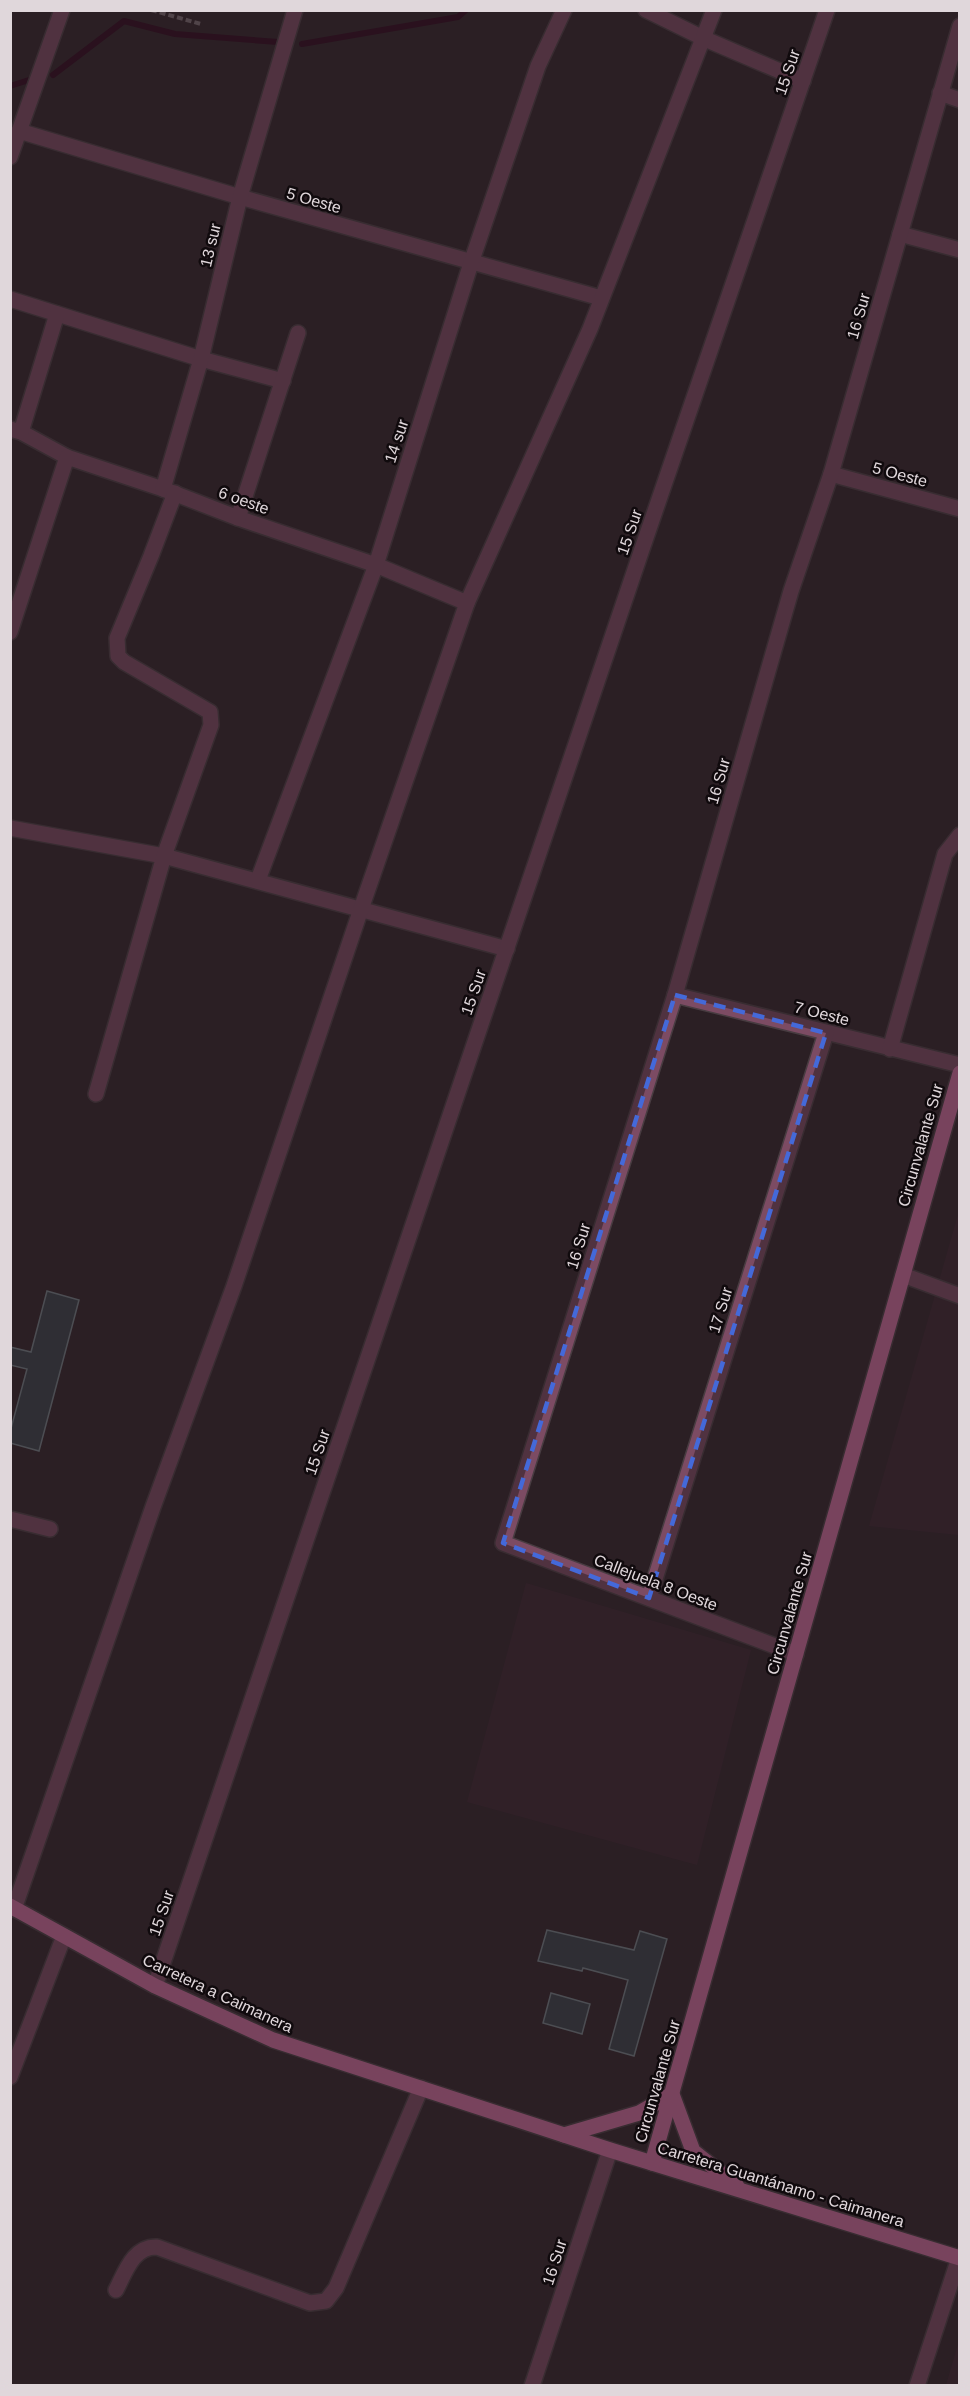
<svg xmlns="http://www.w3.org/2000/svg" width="970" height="2396" font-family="Helvetica,sans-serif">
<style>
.built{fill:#36232c}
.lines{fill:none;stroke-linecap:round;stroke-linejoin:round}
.stream{stroke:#280017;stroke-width:6}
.building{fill:#334248;stroke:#74868b;stroke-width:1.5}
.minor-casing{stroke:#483c41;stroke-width:18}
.major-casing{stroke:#483c41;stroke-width:18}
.path{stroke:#7c7175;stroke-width:4;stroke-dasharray:6 3;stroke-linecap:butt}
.minor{stroke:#7c4b63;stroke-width:15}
.major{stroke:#d470a3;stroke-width:15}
.marked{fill:none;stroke:#4469d9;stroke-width:4.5;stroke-dasharray:12 8;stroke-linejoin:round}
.labels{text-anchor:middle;stroke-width:5;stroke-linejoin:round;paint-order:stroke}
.street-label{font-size:16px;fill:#e0d7db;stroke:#100a0d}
</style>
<rect width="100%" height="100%" fill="#2b1f24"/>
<g class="built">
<path d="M959 1211V1535L869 1526Z"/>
<path d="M526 1583 751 1650 697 1865 467 1802Z"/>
<path d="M959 2341V2385H946Z"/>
</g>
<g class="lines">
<g class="stream">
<path d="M302 44 458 17 466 10"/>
<path d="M53 75 124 21 175 34 278 42"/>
<path d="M10 86 29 80"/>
</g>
</g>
<g class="building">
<path d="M47 1291 79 1300 39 1451 10 1443V1432L27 1369 10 1365V1347L31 1352Z"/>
<path d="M547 1930 634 1950 640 1931 667 1939 634 2056 609 2049 628 1980 583 1968 582 1971 538 1961Z"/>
<path d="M551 1993 590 2004 582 2034 543 2023Z"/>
</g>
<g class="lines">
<g class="minor-casing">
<g id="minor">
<path d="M646 10 705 39 803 81"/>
<path d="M940 93 960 100"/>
<path d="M19 131 240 197 601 298"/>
<path d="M10 157 62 10"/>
<path d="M900 234 960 250"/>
<path d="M10 299 201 359 283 381"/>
<path d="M10 429 21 432 67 457 163 489 238 518 376 565 467 603"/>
<path d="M21 432 57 314"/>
<path d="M831 474 960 509"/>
<path d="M163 489 201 359 240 197 295 10"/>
<path d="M238 518 298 333"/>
<path d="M10 632 67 457"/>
<path d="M10 828 164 856 507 949"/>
<path d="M258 880 376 565 471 263 538 66 564 10"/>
<path d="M675 995 960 1065"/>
<path d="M890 1049 945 854 960 835"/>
<path d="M96 1094 164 856 211 725 210 712 124 662 118 656 117 638 151 556 175 493"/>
<path d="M903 1275 960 1296"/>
<path d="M10 1519 50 1529"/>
<path d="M649 1598 826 1033"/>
<path d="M796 1654 503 1543 675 995 791 591 831 474 960 26"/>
<path d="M14 1909 153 1507 234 1286 361 909 467 603 590 329 714 10"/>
<path d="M155 1986 641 552 827 10"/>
<path d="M10 2077 64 1936"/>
<path d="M116 2290C125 2273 133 2246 157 2247L310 2303 326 2301 336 2288 421 2088"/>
<path d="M532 2386 610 2150"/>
<path d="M917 2386 959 2258"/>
</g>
</g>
<g class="major-casing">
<g id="major">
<path d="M10 1906 155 1986 273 2040 610 2150 960 2258"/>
<path d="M564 2135 639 2113 672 2094 693 2151 737 2186"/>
<path d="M652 2163 960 1073"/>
</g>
</g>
<path class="path" d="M151 10 201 24"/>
<use href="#minor" class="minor"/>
<use href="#major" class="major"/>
</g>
<path d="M0 0H970V2396H0ZM675 995 826 1033 649 1598 503 1543Z" fill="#2b1f24" fill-opacity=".55" fill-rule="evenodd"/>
<path class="marked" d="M675 995 826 1033 649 1598 503 1543Z"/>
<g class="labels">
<g class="street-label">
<text transform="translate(787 72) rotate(-71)" y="6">15 Sur</text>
<text transform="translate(314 200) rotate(16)" y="6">5 Oeste</text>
<text transform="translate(210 245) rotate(-77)" y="6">13 sur</text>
<text transform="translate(858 316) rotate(-74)" y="6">16 Sur</text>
<text transform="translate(396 441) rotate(-72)" y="6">14 sur</text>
<text transform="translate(900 474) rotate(15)" y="6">5 Oeste</text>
<text transform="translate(244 500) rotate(20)" y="6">6 oeste</text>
<text transform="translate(629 532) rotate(-71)" y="6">15 Sur</text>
<text transform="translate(718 781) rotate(-74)" y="6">16 Sur</text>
<text transform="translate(473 992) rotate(-71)" y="6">15 Sur</text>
<text transform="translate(822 1013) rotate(14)" y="6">7 Oeste</text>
<text transform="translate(920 1145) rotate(-74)" y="6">Circunvalante Sur</text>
<text transform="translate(578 1246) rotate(-73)" y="6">16 Sur</text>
<text transform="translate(720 1310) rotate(-73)" y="6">17 Sur</text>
<text transform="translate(317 1452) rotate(-71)" y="6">15 Sur</text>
<text transform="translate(656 1582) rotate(21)" y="6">Callejuela 8 Oeste</text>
<text transform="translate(789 1613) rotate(-74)" y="6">Circunvalante Sur</text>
<text transform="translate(161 1913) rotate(-71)" y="6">15 Sur</text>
<text transform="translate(218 1993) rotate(25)" y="6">Carretera a Caimanera</text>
<text transform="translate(657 2081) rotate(-74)" y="6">Circunvalante Sur</text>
<text transform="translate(781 2184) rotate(17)" y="6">Carretera Guantánamo - Caimanera</text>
<text transform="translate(554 2262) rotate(-72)" y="6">16 Sur</text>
</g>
</g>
<rect width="970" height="2396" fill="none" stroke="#e0d7db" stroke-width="24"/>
</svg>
